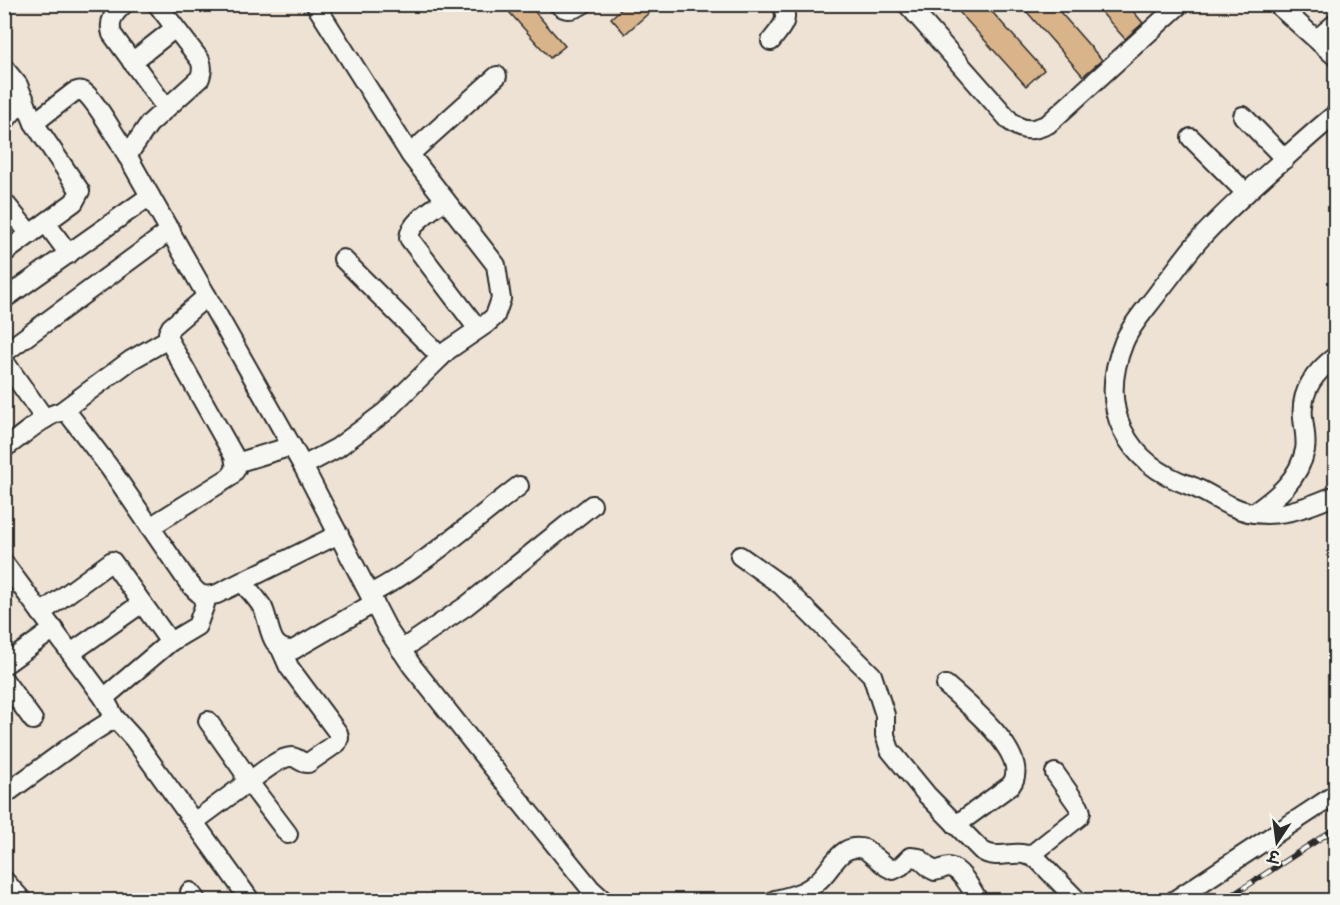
<svg xmlns="http://www.w3.org/2000/svg" width="1340" height="905" font-family="'Comic Neue','Playpen Sans Deva',sans-serif">
<style>
.building{fill:#d9b48b;stroke:#2b2b2b;stroke-width:1.5}
.lines{fill:none;stroke-linecap:round;stroke-linejoin:round}
.minor-casing{stroke:#2b2b2b;stroke-width:22}
.minor{stroke:#f6f6f2;stroke-width:18}
.rail-casing{stroke:#2b2b2b;stroke-width:6}
.rail{stroke:#f6f6f2;stroke-width:4;stroke-dasharray:11;stroke-linecap:butt}
</style>
<rect width="100%" height="100%" fill="#ede2d3"/>
<filter id="ink" filterUnits="userSpaceOnUse"><feTurbulence type="fractalNoise" baseFrequency=".0167" numOctaves="2"/><feDisplacementMap in="SourceGraphic" scale="12" xChannelSelector="R" yChannelSelector="G"/><feConvolveMatrix kernelMatrix="1 2 1 2 8 2 1 2 1" color-interpolation-filters="sRGB"/></filter>
<g filter="url(#ink)">
<g class="building">
<path d="M502 4H528L565 46 550 58Z"/>
<path d="M627 4H659L625 34 611 18Z"/>
<path d="M952 4H985L1044 70 1026 86Z"/>
<path d="M1020 4H1053L1102 60 1083 76Z"/>
<path d="M1094 4H1127L1143 23 1125 39Z"/>
</g>
<g class="lines">
<g class="minor-casing">
<g id="minor">
<path d="M124 4C114 13 108 21 112 34L166 108"/>
<path d="M558 4C566 12 575 9 583 4"/>
<path d="M907 4 1010 121C1023 132 1033 131 1048 124L1180 4"/>
<path d="M1280 7 1336 57"/>
<path d="M1317 39 1336 23"/>
<path d="M771 41C781 28 791 19 781 4"/>
<path d="M132 62 175 28"/>
<path d="M4 68 18 85 34 123 80 191 74 202 4 253"/>
<path d="M1336 114C1318 128 1301 144 1284 159 1255 185 1225 211 1199 240 1185 256 1173 274 1160 290 1148 307 1132 323 1124 342 1097 408 1125 463 1191 486 1205 491 1217 500 1231 506 1266 523 1302 510 1336 495"/>
<path d="M1243 116 1285 159"/>
<path d="M4 122 24 98"/>
<path d="M34 123 74 92C79 91 80 89 84 92 94 99 111 129 119 141L303 466 388 630 412 666 473 743 590 888 603 900"/>
<path d="M1191 138 1246 193"/>
<path d="M410 154 497 76"/>
<path d="M127 156 149 124 200 78C202 71 203 67 200 60L157 4"/>
<path d="M445 200C433 209 410 222 409 238L478 329"/>
<path d="M4 202 30 234"/>
<path d="M46 223 69 254"/>
<path d="M343 259 441 357"/>
<path d="M4 299 150 196"/>
<path d="M4 353 171 230"/>
<path d="M4 361 45 419"/>
<path d="M62 411 131 360 168 339"/>
<path d="M4 448C20 439 50 408 67 412L109 467 188 582C198 594 201 598 217 594L339 534"/>
<path d="M236 463 292 446"/>
<path d="M303 466 337 448 385 412 448 350 486 324 495 316 501 299 496 265 411 156 315 4"/>
<path d="M1254 513C1277 497 1299 479 1305 450 1307 439 1304 429 1303 418 1300 391 1315 372 1336 356"/>
<path d="M150 527 230 477 236 469 234 456 168 339V333L171 327 207 296"/>
<path d="M740 556 781 585 872 675 885 715V735L890 750 927 795 981 850C999 863 1016 845 1038 860L1077 900"/>
<path d="M4 563 104 698 115 718 134 739 250 900"/>
<path d="M242 582C249 590 257 598 263 608 271 625 268 651 293 650L374 603"/>
<path d="M370 594C421 568 473 521 519 486"/>
<path d="M41 613 112 561 170 642"/>
<path d="M401 650 466 606 592 505"/>
<path d="M71 653 142 603"/>
<path d="M4 665 54 629"/>
<path d="M4 680 33 720"/>
<path d="M946 685C966 703 1033 756 1011 785L956 825"/>
<path d="M104 698 170 642 197 626 205 604 201 595"/>
<path d="M245 777 288 834"/>
<path d="M249 782C258 775 280 757 291 757 298 757 300 763 308 763L337 743 339 738 338 733 289 667 281 649"/>
<path d="M4 795 74 744 115 718"/>
<path d="M194 822 240 788 245 782 244 772 208 721"/>
<path d="M1031 855 1079 817 1081 812 1079 807 1055 773"/>
<path d="M4 880 22 900"/>
<path d="M190 892 196 900"/>
<path d="M775 900C791 896 806 893 818 881 834 868 839 842 865 849L887 867 893 870 901 866 910 857 919 858 931 869 935 871C940 870 945 867 949 867 962 869 972 891 978 900"/>
<path d="M1175 900 1336 794"/>
</g>
</g>
<use href="#minor" class="minor"/>
<g class="rail-casing">
<path id="rail" d="M1225 900 1336 828"/>
</g>
<use href="#rail" class="rail"/>
</g>
</g>
<rect width="1340" height="905" fill="none" stroke="#f6f6f2" stroke-width="24"/>
<rect x="12" y="12" width="1316" height="881" fill="none" stroke="#2b2b2b" stroke-width="2" filter="url(#ink)"/>
<g transform="translate(1277 842) rotate(193)" stroke="#f6f6f2" stroke-width="4.5" paint-order="stroke">
<path d="M0-4.5L10 22L0 15L-10 22Z" fill="#2b2b2b"/>
<text y="-9" font-size="16" font-weight="bold" text-anchor="middle" fill="#2b2b2b">उ</text>
</g>
</svg>
